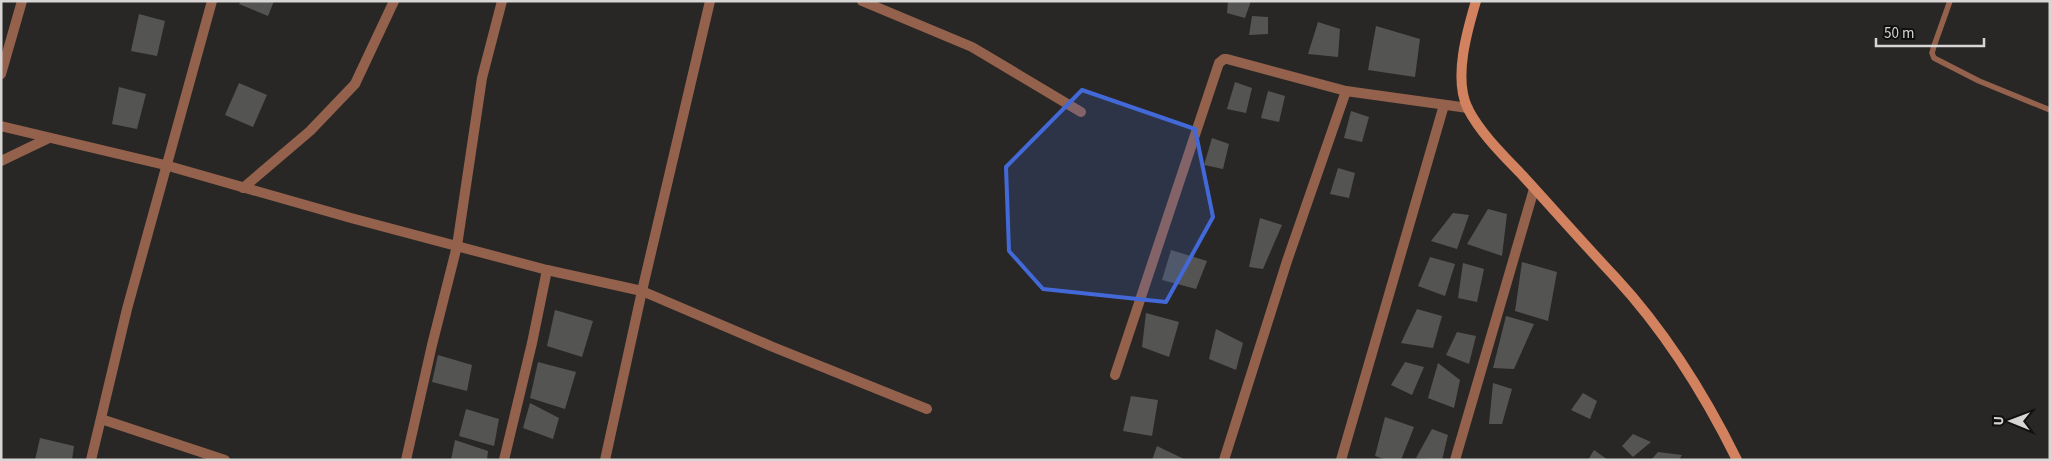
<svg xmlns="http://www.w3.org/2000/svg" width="2051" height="461" font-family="'Source Sans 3',sans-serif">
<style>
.building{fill:#545452}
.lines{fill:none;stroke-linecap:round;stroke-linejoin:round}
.lane{stroke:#94624c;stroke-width:5.5}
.street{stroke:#94624c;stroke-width:10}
.secondary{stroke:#d2825f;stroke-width:10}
.marked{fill:#4269d7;fill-opacity:0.2;stroke:#4269d7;stroke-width:4;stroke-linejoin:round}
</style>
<rect width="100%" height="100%" fill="#282725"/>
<g class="building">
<path d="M241 1H274L268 16 239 4Z"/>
<path d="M1228 1H1251L1245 18 1227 13Z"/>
<path d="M139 14 165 21 157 56 131 51Z"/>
<path d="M1252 16 1268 17V34L1249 35Z"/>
<path d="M1318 22 1340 29 1338 57 1308 54Z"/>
<path d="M1376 26 1420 39 1415 77 1368 70Z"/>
<path d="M1235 82 1252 88 1246 113 1227 109Z"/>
<path d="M239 83 267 95 253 127 225 115Z"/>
<path d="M119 87 146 94 137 129 112 124Z"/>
<path d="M1268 91 1285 96 1279 122 1261 118Z"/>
<path d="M1351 111 1369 117 1362 142 1344 138Z"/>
<path d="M1212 138 1229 144 1223 169 1204 165Z"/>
<path d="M1338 168 1355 173 1349 198 1330 194Z"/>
<path d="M1488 209 1507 214 1502 256 1467 244Z"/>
<path d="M1453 213 1469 215 1457 249 1431 241Z"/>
<path d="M1260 218 1282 225 1263 269 1249 267Z"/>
<path d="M1171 250 1207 261 1196 289 1162 280Z"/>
<path d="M1430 257 1455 264 1445 296 1418 286Z"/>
<path d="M1522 262 1557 272 1548 321 1515 311Z"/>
<path d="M1463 263 1484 269 1477 302 1458 298Z"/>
<path d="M1417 309 1442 316 1433 348 1401 343Z"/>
<path d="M555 310 593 321 582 357 547 346Z"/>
<path d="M1146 313 1179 322 1169 357 1142 347Z"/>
<path d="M1506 316 1534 324 1514 369 1493 368Z"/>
<path d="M1216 329 1243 343 1236 370 1209 359Z"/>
<path d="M1457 332 1476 336 1469 364 1446 355Z"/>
<path d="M438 355 472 365 467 391 432 382Z"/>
<path d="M538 362 576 372 565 409 530 398Z"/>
<path d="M1405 362 1424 367 1412 395 1391 385Z"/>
<path d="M1438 363 1460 380 1454 408 1428 398Z"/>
<path d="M1493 383 1512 389 1502 424H1489Z"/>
<path d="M1583 393 1597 401 1590 419 1571 410Z"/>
<path d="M1131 396 1158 400 1152 436 1123 431Z"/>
<path d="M530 403 559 418 553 439 523 428Z"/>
<path d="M466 409 499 419 494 446 459 436Z"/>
<path d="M1385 417 1414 427 1401 460H1387L1375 456Z"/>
<path d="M1432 429 1448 435 1442 460 1416 458Z"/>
<path d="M1633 434 1651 442 1633 457 1622 446Z"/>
<path d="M40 438 74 446 72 460H35Z"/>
<path d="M455 440 488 451 487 460H451Z"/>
<path d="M1157 446 1186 460H1152Z"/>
<path d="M1594 450 1608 460H1588Z"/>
<path d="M1658 452 1682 455 1679 460H1651Z"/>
</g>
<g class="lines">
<path class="lane" d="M1950 1 1934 46 1932 53 1934 58 1979 81 2050 110"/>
<g class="street">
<path d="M862 1 972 47 1081 112"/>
<path d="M1 74 22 1"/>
<path d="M1 126 165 165 351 218 547 270 642 291 773 347 927 409"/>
<path d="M1 161 49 138"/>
<path d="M243 188 310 131 355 84 394 1"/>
<path d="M1115 375 1219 63 1224 59H1227L1346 91"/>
<path d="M101 419 225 460"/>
<path d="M91 460 127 309 212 1"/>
<path d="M406 460 432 345 457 246 482 78 502 1"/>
<path d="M504 460 532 343 547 270"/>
<path d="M605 460 642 291 710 1"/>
<path d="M1224 460 1287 261 1346 91 1468 108"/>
<path d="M1341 460 1444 105"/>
<path d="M1455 460 1534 189"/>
</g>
<path class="secondary" d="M1476 1C1467 31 1453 79 1468 109 1481 134 1504 156 1523 176 1554 210 1584 244 1615 277 1665 331 1705 395 1737 460"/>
</g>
<path class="marked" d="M1082 90 1195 129 1213 217 1166 302 1043 289 1009 251 1006 167Z"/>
<rect width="2051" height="461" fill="none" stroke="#d7d6d5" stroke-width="5"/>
<g transform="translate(2011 421) rotate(271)" stroke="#10100f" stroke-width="4" paint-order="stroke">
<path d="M0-4L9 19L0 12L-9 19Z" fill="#d7d6d5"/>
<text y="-8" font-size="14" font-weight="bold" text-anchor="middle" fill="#d7d6d5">U</text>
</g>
<path d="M1876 38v8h108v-8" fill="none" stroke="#d7d6d5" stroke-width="2.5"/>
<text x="1884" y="38" font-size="15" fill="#d7d6d5" stroke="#10100f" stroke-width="4" paint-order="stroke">50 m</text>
</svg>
